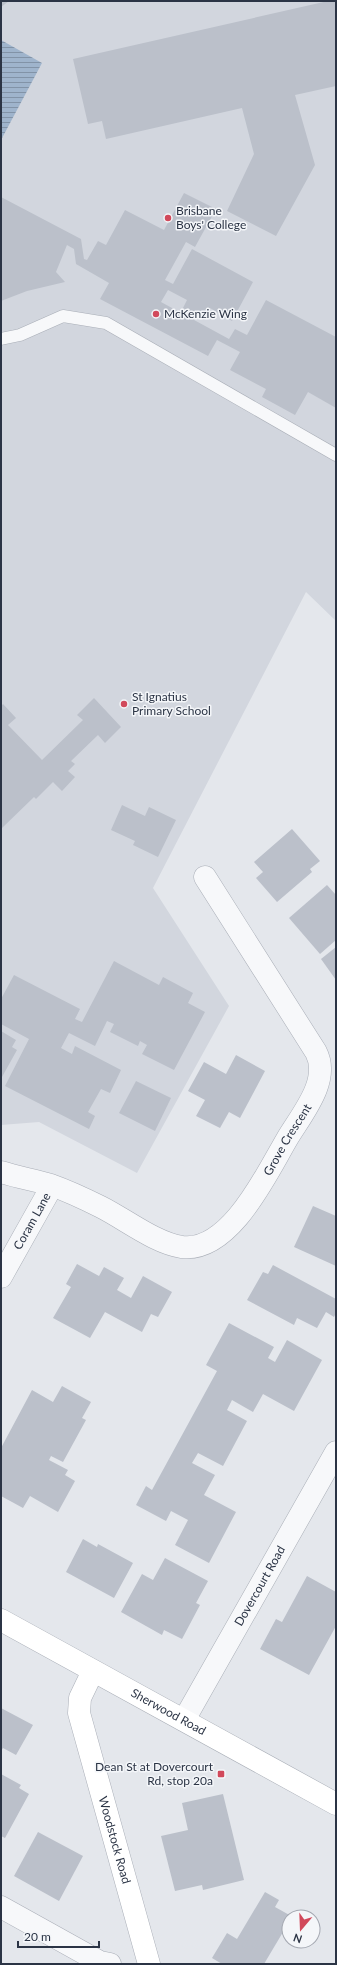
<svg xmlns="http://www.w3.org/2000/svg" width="337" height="1965" font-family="Lato,sans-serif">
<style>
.built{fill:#d2d6de}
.water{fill:url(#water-rules)}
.building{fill:#bbc0ca}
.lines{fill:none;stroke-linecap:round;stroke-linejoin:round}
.lane-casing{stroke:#a9aeb7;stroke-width:13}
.street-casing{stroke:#a9aeb7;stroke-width:23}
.secondary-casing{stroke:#a9aeb7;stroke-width:23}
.lane{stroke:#f7f8fa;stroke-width:12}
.street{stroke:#f7f8fa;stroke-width:22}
.secondary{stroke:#fff;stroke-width:22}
.poi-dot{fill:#d1495b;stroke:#f4f6f9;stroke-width:1.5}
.labels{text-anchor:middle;stroke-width:3;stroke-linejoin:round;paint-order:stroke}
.poi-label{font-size:12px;fill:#2b3445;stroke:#f4f6f9;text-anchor:start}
.street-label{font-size:12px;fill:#2b3445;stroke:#f4f6f9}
</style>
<defs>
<pattern id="water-rules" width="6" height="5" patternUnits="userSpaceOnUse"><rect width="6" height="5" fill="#9fb4cc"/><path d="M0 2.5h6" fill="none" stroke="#8293a7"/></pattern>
</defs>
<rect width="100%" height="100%" fill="#e4e7ec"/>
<path class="built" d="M1 1H336V621L306 592 153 888 229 1006 137 1173 39 1122 1 1125Z"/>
<path class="water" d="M1 40 42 63 1 140Z"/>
<g class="building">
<path d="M1 1H9L1 7Z"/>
<path d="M328 1H336V86L295 95 315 165 276 236 227 211 254 154 242 108 106 139 102 121 88 124 73 59Z"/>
<path d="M184 193 216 209 195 247 186 242 165 280 173 284 192 249 253 282 232 321 210 308 204 320 183 308 187 300 168 290 161 302 229 339 235 329 247 335 266 300 336 337V408L308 392 295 415 262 397 266 389 230 370 240 352 217 340 208 356 100 299 109 283 76 264 74 249 67 245 56 272 65 282 27 291 1 301V197L81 239 84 259 87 260 98 241 106 245 125 210 164 230Z"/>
<path d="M94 698 121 727 105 743 98 735 71 761 75 764 68 771 75 777 62 791 53 782 36 799 34 797 1 829V706L3 704 16 718 8 725 42 760 83 720 77 715Z"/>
<path d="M122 805 145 816 149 807 176 820 158 857 133 845 135 841 111 830Z"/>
<path d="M292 829 320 861 310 869 312 872 277 902 256 878 263 872 254 862Z"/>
<path d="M327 885 336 895V940L320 954 289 918Z"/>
<path d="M336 947V980L321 959Z"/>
<path d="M114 961 159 985 163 977 193 993 188 1003 205 1012 174 1070 142 1054 147 1045 140 1041 138 1046 110 1032 114 1024 107 1021 95 1046 69 1033 61 1048 72 1054 75 1046 121 1070 110 1093 101 1089 88 1112 95 1116 89 1129 5 1086 29 1039 1 1024V999L14 975 80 1009 75 1019 82 1022Z"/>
<path d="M1 1031 16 1040 12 1047 17 1050 2 1077Z"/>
<path d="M236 1055 265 1071 240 1118 229 1112 220 1128 196 1116 205 1100 188 1091 204 1062 226 1074Z"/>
<path d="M136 1081 171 1098 155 1131 119 1113Z"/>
<path d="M313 1206 336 1216V1266L294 1247Z"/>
<path d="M77 1264 99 1276 104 1267 124 1278 117 1290 131 1298 143 1276 172 1292 158 1317 151 1314 142 1332 105 1312 90 1338 53 1318 71 1287 66 1284Z"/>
<path d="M273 1265 336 1299V1313L334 1317 326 1312 317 1328 297 1318 294 1325 247 1300 263 1272 268 1274Z"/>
<path d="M229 1323 274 1347 268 1358 275 1362 287 1340 322 1360 294 1411 263 1394 253 1412 232 1400 227 1410 247 1421 223 1466 198 1453 192 1463 215 1475 204 1495 236 1512 209 1563 175 1545 188 1520 171 1511 166 1521 136 1505 146 1486 152 1490 217 1371 206 1365Z"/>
<path d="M62 1386 91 1402 82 1418 86 1420 63 1462 51 1456 49 1460 68 1470 65 1475 75 1481 58 1512 30 1496 23 1508 1 1496V1448L32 1390 53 1402Z"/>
<path d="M83 1539 97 1547 98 1544 133 1563 114 1598 66 1572Z"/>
<path d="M165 1558 208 1581 196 1603 200 1605 182 1639 164 1630 162 1635 121 1612 142 1574 153 1580Z"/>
<path d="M307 1576 336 1592V1626L309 1675 260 1649 276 1619 282 1622Z"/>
<path d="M1 1708 33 1725 16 1755 3 1748 1 1751Z"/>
<path d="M1 1774 21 1785 19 1788 29 1794 5 1838 1 1836Z"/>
<path d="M223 1794 244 1880 203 1890 202 1885 175 1891 161 1836 188 1830 182 1803Z"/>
<path d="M38 1832 83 1856 59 1901 14 1876Z"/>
<path d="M265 1892 279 1900 275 1907 293 1917H289V1922L264 1964H222L212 1958 227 1933 237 1939Z"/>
</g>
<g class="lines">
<g class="lane-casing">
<path id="lane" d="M1 339 20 335 63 316 106 323 336 455"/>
</g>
<g class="street-casing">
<g id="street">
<path id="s1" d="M1 1172C17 1177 34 1180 51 1185 68 1191 85 1199 101 1207 125 1219 155 1243 182 1247 230 1253 267 1173 287 1139 301 1115 331 1081 316 1052L205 877"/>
<path id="s2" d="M1 1277 52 1186"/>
<path id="s3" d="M184 1720 336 1452"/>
<path d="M1 1907 100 1962 110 1964"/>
</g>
</g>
<g class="secondary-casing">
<g id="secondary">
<path id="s4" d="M1 1620 336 1804"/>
<path id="s5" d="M93 1671 80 1698 79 1713 149 1964"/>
</g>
</g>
<use href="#lane" class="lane"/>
<use href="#street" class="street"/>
<use href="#secondary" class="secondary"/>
</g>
<g class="poi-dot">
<circle cx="168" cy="218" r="4"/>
<circle cx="156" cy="314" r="4"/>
<circle cx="124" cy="704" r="4"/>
<rect x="217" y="1770" width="8" height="8" rx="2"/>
</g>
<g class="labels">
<g class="poi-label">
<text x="176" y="215">Brisbane<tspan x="176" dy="14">Boys' College</tspan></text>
<text x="164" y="318">McKenzie Wing</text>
<text x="132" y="701">St Ignatius<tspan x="132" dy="14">Primary School</tspan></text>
<text x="213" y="1771" text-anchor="end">Dean St at Dovercourt<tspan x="213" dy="14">Rd, stop 20a</tspan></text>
</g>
<g class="street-label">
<text dy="4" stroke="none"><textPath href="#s1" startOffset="355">Grove Crescent</textPath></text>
<text dy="4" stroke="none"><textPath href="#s2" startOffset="64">Coram Lane</textPath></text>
<text dy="4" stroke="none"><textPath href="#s3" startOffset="154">Dovercourt Road</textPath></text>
<text dy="4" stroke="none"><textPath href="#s4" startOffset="191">Sherwood Road</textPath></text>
<text dy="4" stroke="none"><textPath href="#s5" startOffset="177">Woodstock Road</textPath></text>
</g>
</g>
<rect width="337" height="1965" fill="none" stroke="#2b3445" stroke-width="4"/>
<g transform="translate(301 1929) rotate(199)"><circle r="19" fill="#f4f6f9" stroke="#a4a8b1"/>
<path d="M0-3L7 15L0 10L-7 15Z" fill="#d1495b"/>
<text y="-6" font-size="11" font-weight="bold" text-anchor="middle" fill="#2b3445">N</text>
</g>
<path d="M18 1941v6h81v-6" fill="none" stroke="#2b3445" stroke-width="2"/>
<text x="24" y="1941" font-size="12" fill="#2b3445" stroke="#f4f6f9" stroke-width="3" paint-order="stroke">20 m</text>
</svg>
